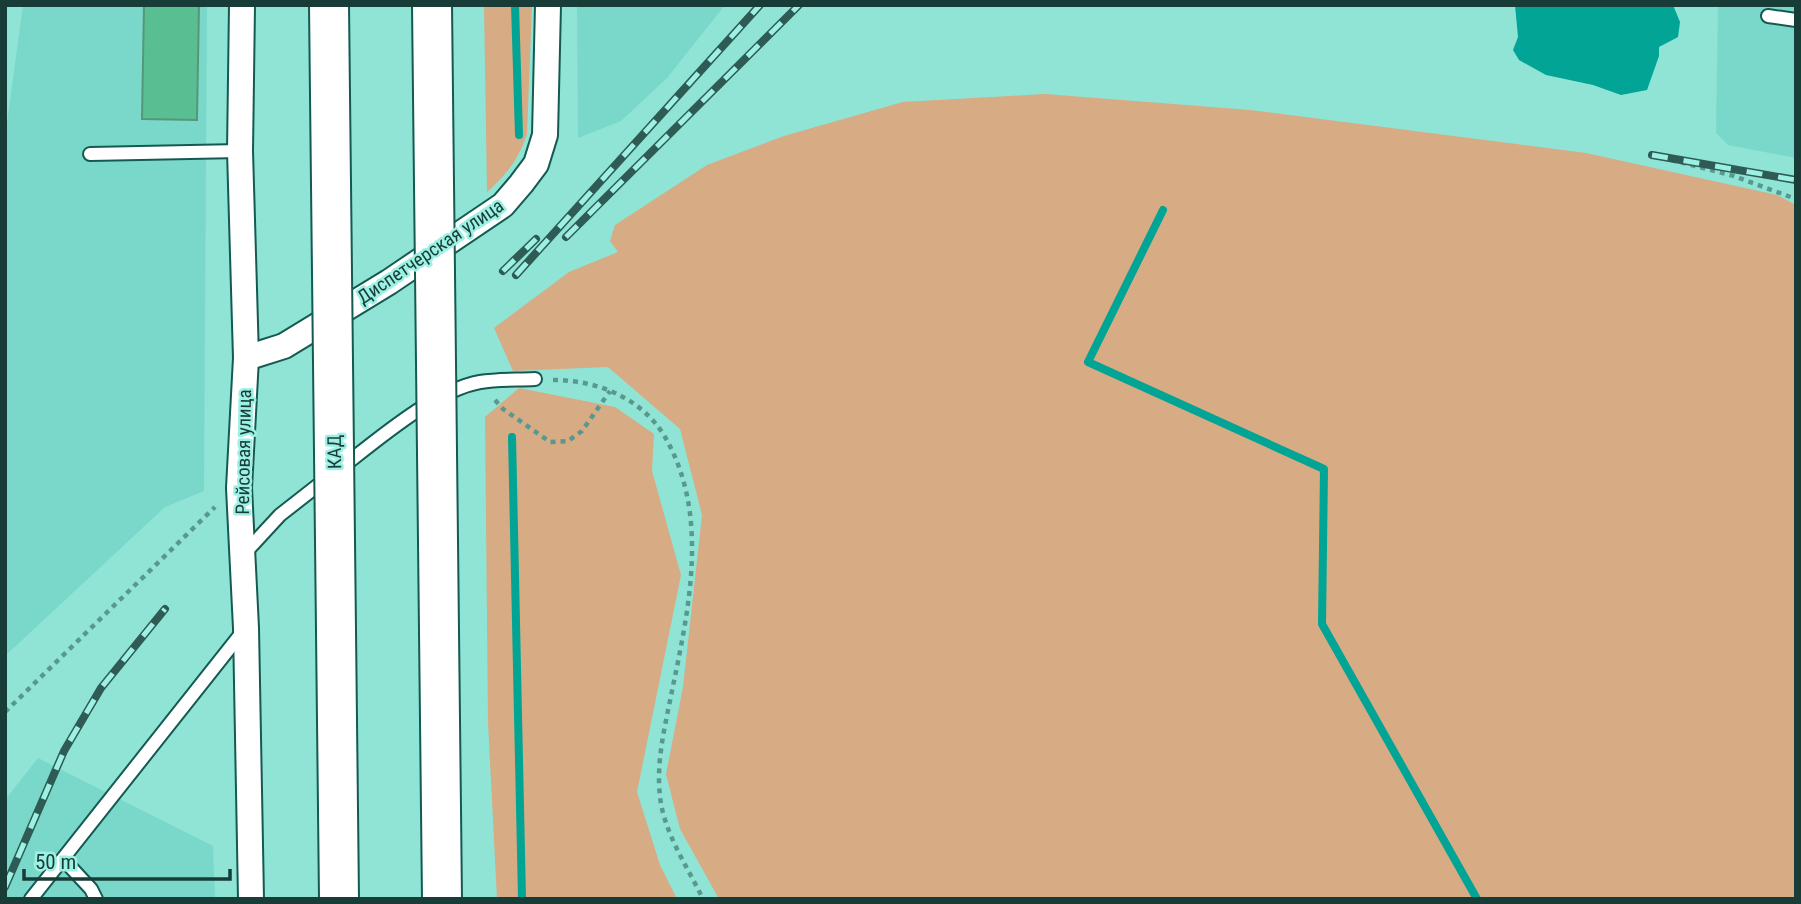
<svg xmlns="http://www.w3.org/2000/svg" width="1801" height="904" font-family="'Roboto Condensed',sans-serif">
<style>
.built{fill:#7ad8cb}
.green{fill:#d7ab83}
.water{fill:#01a495}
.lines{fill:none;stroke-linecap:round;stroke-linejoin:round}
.stream{stroke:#01a495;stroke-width:8}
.building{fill:#59be92;stroke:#549879;stroke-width:2}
.lane-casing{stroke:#145a51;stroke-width:16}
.street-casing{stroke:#145a51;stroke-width:28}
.path{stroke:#59988e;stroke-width:4.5;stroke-dasharray:5 5;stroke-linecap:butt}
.lane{stroke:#fff;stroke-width:12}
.street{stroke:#fff;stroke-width:24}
.rail-casing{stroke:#2e5b54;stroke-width:8}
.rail{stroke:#9cf1e4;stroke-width:5;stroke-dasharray:16;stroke-linecap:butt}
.highway-bridge-casing{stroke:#145a51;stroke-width:42;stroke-linecap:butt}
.highway-bridge{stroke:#fff;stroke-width:38}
.labels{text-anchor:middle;stroke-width:5;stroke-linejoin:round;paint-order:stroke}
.street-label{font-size:19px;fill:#183c37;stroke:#9cf1e4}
</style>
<rect width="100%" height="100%" fill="#8fe4d6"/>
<g class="built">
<path d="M23 5H207L204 491 165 507 5 656V138Z"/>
<path d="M577 5H725L667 78 621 121 578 138Z"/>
<path d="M1718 5H1796V158L1728 145 1716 133Z"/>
<path d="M38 758 213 846 215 899H5V800Z"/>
</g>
<g class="green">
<path d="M484 5H532L527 134C519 159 506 175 487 192Z"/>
<path d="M1045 94 1250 110 1586 153 1777 195 1796 205V899H719L680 829 666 774 683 687 702 515 680 429 608 367 513 371 494 328 569 272 618 252 610 241 615 225 707 165 784 136 903 102Z"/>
<path d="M519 388 615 407 654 434 652 471 681 575 637 792 660 865 677 899H497L488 722 485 417Z"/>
</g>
<path class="water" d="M1515 5H1673L1680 22 1678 37 1659 47V56L1647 90 1621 95 1593 85 1546 75 1519 60 1513 50 1518 37Z"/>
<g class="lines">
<g class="stream">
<path d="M515 5 519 135"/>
<path d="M1163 210 1088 362 1324 469 1322 624 1477 899"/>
<path d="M512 437 522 899"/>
</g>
</g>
<path class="building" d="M144 5H199L197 120 142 119Z"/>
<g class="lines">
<g class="lane-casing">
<g id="lane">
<path d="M1768 16 1796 20"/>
<path d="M90 154 240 151"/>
<path d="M341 468C377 440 435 390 480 382 498 379 517 380 535 379"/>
<path d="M244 554 280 515 326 479"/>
<path d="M63 859 91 889 96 899"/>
<path d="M31 899 244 630"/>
</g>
</g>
<g class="street-casing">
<g id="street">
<path d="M242 5 240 151 246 358 239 488 246 628 251 899"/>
<path d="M246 358 284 346 389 282 503 205 521 184 536 164 545 135 548 5"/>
</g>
</g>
<g class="path">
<path d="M1652 155 1734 176 1796 199"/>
<path d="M553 380C597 380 642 398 665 437 710 515 689 608 672 691 665 726 656 761 660 796 663 831 688 868 703 899"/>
<path d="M495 400 503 409 550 442 568 441 582 431 610 391"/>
<path d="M5 712 215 507"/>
</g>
<use href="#lane" class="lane"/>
<use href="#street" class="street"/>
<g class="rail-casing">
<g id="rail">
<path d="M1652 155 1796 180"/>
<path d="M566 237 799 5"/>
<path d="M503 271 536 239"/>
<path d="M516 275 760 5"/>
<path d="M5 887 64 751 101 688 165 609"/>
</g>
</g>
<use href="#rail" class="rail"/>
<g class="highway-bridge-casing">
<g id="highway-bridge">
<path d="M329 5 339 899"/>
<path d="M432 5 442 899"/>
</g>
</g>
<use href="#highway-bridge" class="highway-bridge"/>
</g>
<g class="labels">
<g class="street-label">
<text transform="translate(430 251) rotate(-34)" y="7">Диспетчерская улица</text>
<text transform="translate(243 452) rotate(-89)" y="7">Рейсовая улица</text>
<text transform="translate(334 452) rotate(-91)" y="7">КАД</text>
</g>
</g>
<rect width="1801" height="904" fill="none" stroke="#183c37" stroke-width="14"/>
<path d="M24 869v10h206v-10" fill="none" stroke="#183c37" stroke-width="3.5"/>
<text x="35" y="869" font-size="21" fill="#183c37" stroke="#9cf1e4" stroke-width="5" paint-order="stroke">50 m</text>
</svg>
